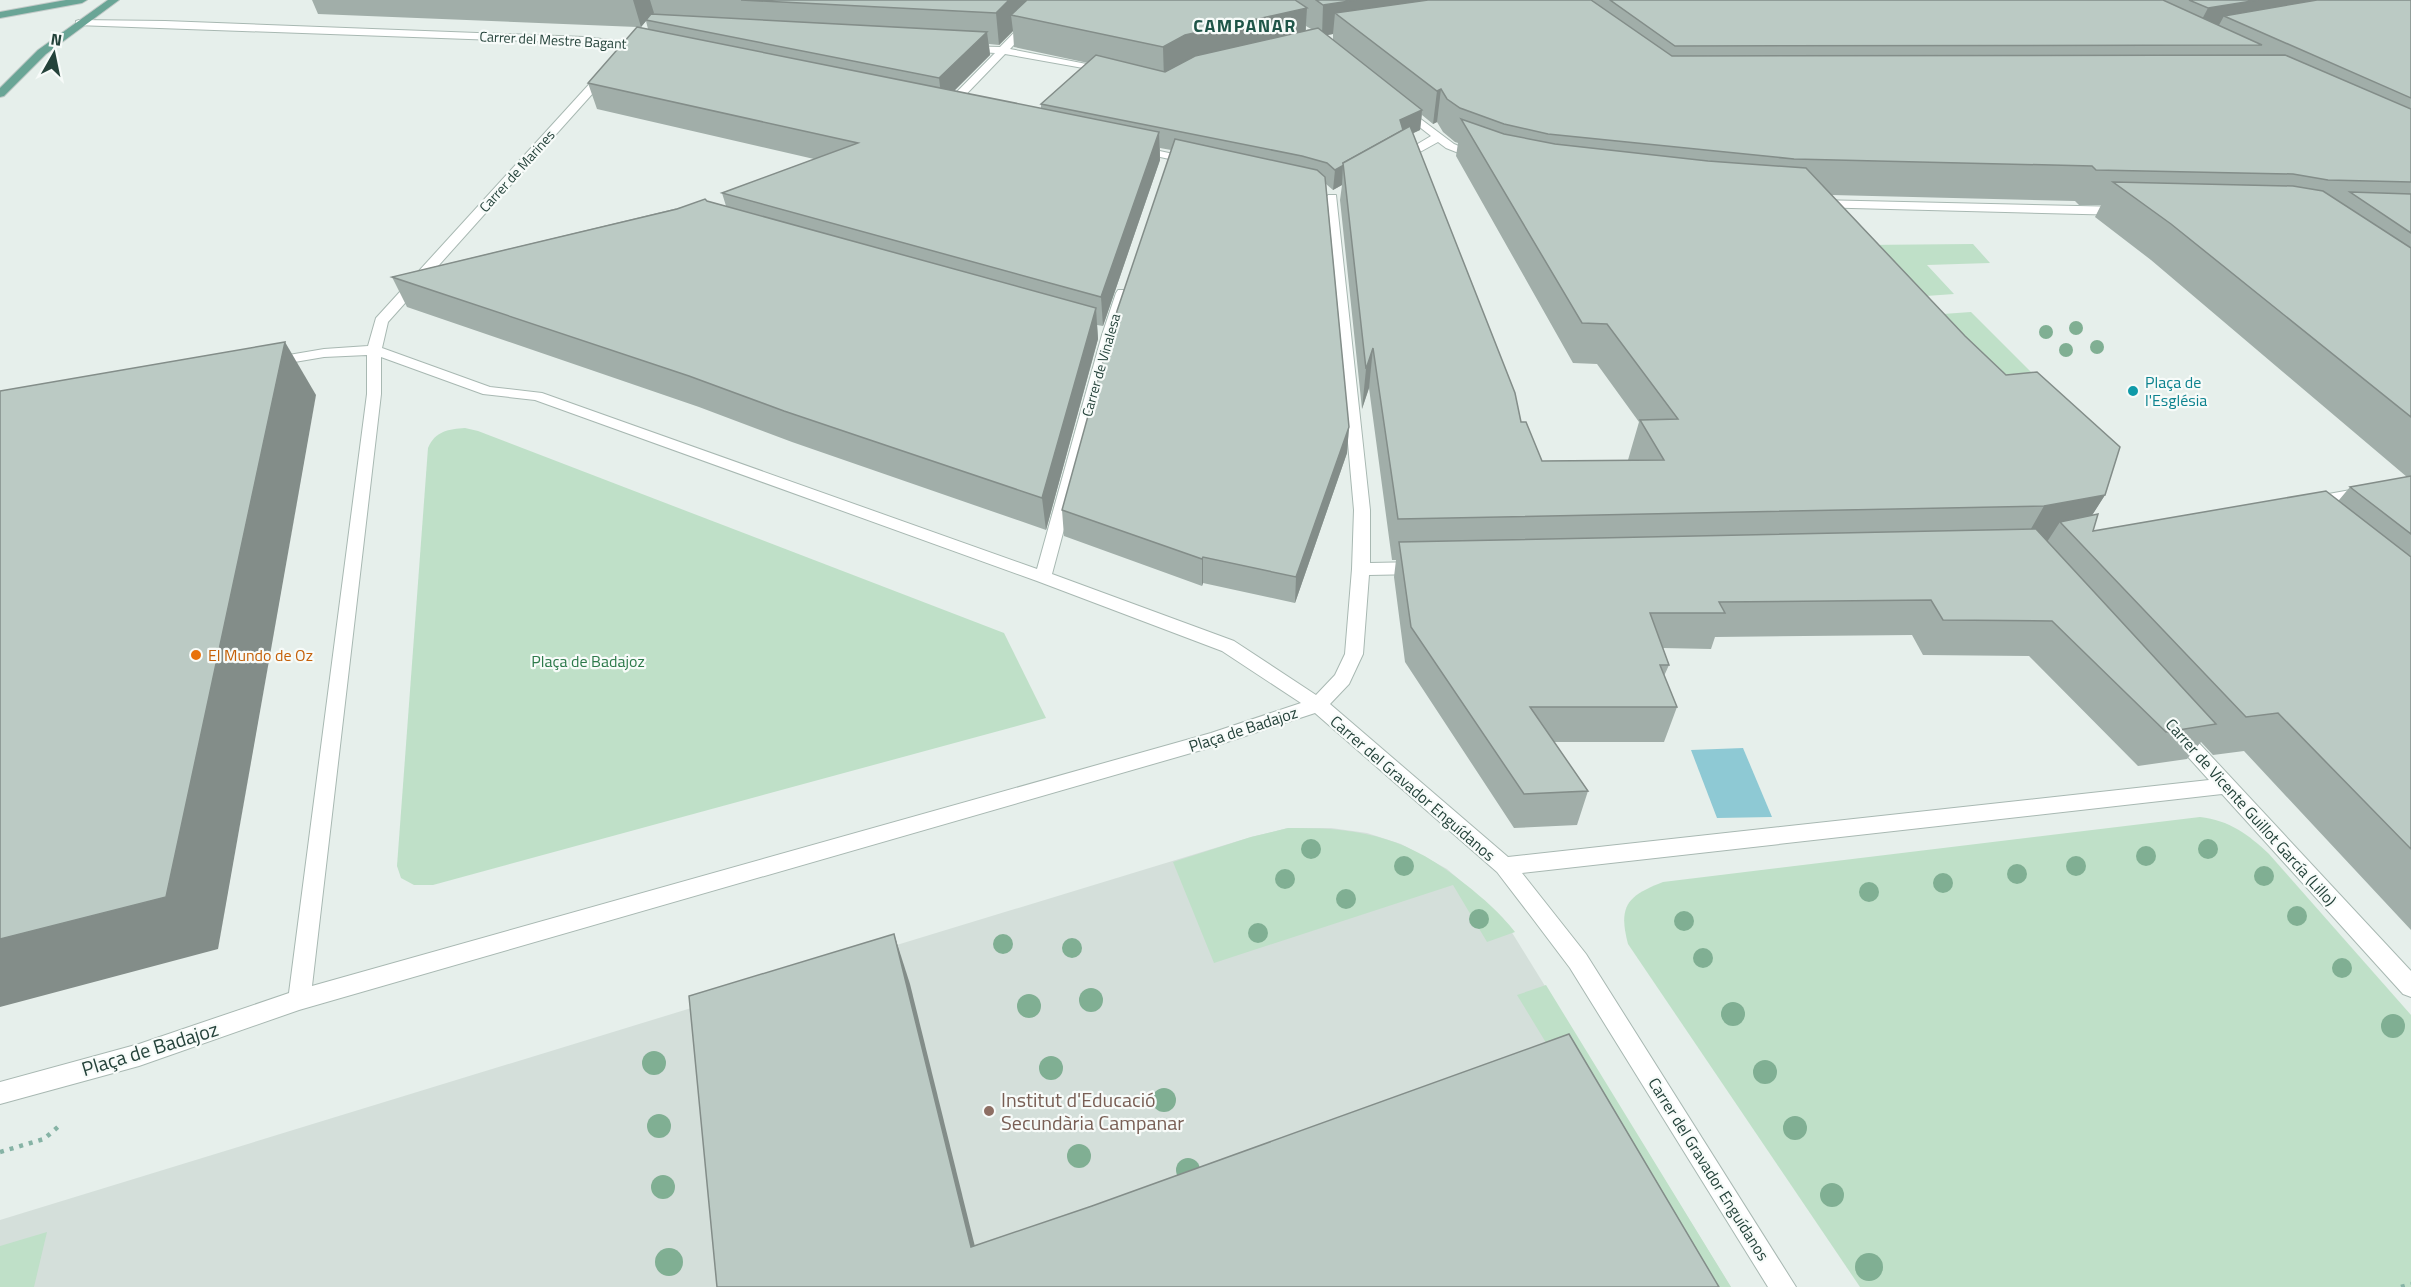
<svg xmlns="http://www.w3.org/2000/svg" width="2411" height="1287" font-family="'Titillium Web',sans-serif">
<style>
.built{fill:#d4dfda}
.green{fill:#bfe0c8}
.water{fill:#8ec9d4}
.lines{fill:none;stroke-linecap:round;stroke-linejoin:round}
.street-casing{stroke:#a8b8b2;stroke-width:2}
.primary-casing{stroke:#c2cac8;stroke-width:2}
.path{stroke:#86b3a5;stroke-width:4.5;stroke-dasharray:4 6;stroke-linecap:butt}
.street{fill:#fff;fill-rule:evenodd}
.primary{fill:#6aa596;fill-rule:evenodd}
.tree{fill:#80af93}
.wall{fill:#a1aea9;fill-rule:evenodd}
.shaded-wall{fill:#838d89}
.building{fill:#bbcac4;stroke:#838d89;stroke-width:1.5}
.culture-dot{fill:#0f9aa8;stroke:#f7fbf9;stroke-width:2}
.food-dot{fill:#e8710a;stroke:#f7fbf9;stroke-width:2}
.education-dot{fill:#8d6e63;stroke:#f7fbf9;stroke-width:2}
.labels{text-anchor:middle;stroke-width:4.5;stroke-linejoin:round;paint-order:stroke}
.far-street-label{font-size:14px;fill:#24423a;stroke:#f7fbf9}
.culture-label{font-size:16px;fill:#0d838f;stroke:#f7fbf9;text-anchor:start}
.food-label{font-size:16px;fill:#c56008;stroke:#f7fbf9;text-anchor:start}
.park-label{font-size:16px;fill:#2d7a4b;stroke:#f7fbf9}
.street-label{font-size:16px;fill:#24423a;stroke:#f7fbf9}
.far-district-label{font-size:18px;font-weight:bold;letter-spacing:1.5px;fill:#1f5548;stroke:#f7fbf9}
.near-street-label{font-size:20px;fill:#24423a;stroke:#f7fbf9}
.near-education-label{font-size:20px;fill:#785e54;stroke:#f7fbf9;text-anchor:start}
</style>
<rect width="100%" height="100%" fill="#e6efeb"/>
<path class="built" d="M1288 828H1331L1367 833 1401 844 1447 869 1503 918 1731 1287H0V1220L900 944 1251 837Z"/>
<g class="green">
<path d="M1973 244 1990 263 1927 265 1954 294 1912 297 1861 245Z"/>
<path d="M1971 312 2042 383 2000 388 1929 315Z"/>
<path d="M465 428 478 431 1004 633 1046 718 433 885H414L401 878 397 866 428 448C435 431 449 429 465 428Z"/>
<path d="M2200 817C2229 820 2249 835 2269 854L2411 1015V1287H1860L1628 944C1618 906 1627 896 1663 882Z"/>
<path d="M1288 828C1360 827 1408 837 1465 884 1483 898 1501 914 1515 932L1487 942 1453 885 1214 963 1173 862 1251 837Z"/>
<path d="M1546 985 1731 1287H1666L1565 1074 1517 995Z"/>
<path d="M47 1232 34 1287H0V1246Z"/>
</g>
<path class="water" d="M1743 748 1772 817 1717 818 1691 750Z"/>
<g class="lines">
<g class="street-casing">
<g id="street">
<path d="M1046 0H1056L1010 49 1107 68 1111 69V73L1005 54 951 110H943V106L995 53 965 51 960 48 961 46 1000 47Z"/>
<path d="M79 20 165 21 584 37 646 44 651 47 646 50 584 43 76 25V21Z"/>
<path d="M607 68 612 71 611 73 388 322 382 348 490 387 542 393 1037 569 1102 335 1116 293 1118 290H1128L1130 293 1116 335 1052 574 1234 641 1316 695 1335 675 1345 654 1352 569 1354 510 1326 198 1328 195H1336L1370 510V563L1419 562 1425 564 1428 568 1425 572 1419 574 1369 575 1363 654 1349 684 1330 704 1508 857 2209 780 2170 737 2167 732 2170 727 2177 725 2184 727 2411 971V997L2403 994 2222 794 1522 873 1586 954 1796 1287H1768L1570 968 1530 915 1497 872 1315 713 1212 747 299 1010 139 1066 0 1104V1082L139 1044 289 993 367 394V355L324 357 271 366 264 362 271 358 324 349 368 346 376 318 603 69ZM381 357 483 394 535 400 1037 581 1222 651 1301 703 1211 733 312 986 381 394Z"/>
<path d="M1402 105 1454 144 1484 157 1478 160 1474 159 1446 148 1438 142 1402 162H1394V158L1431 136 1398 110V106Z"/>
<path d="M1137 146 1196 159 1198 161 1192 164 1133 151V147Z"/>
<path d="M1817 200 2123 207 2129 211 2123 215 1813 207 1811 204Z"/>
<path d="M2411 479V489L2312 507 2306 506 2304 502 2306 498 2312 497Z"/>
</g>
</g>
<g class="primary-casing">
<g id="primary">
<path d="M66 0H87L82 3 0 18V12Z"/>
<path d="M108 0H119L46 54 4 96 0 97V88L38 50Z"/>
</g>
</g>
<g class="path">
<path d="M0 1152 44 1139 59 1126"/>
<path d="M2401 1287 2411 1284"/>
</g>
<use href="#street" class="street"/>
<use href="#primary" class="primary"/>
</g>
<g class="tree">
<circle cx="2076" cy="328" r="7"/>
<circle cx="2046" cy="332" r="7"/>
<circle cx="2097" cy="347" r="7"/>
<circle cx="2066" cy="350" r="7"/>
<circle cx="1311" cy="849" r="10"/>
<circle cx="2208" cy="849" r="10"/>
<circle cx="2146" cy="856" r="10"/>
<circle cx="1404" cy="866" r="10"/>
<circle cx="2076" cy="866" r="10"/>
<circle cx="2017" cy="874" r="10"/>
<circle cx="2264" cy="876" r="10"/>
<circle cx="1285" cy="879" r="10"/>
<circle cx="1943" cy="883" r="10"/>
<circle cx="1869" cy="892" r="10"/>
<circle cx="1346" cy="899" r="10"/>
<circle cx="2297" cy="916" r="10"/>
<circle cx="1479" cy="919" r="10"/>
<circle cx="1684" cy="921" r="10"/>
<circle cx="1258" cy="933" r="10"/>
<circle cx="1003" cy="944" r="10"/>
<circle cx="1072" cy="948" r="10"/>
<circle cx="1703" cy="958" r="10"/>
<circle cx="2342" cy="968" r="10"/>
<circle cx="1091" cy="1000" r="12"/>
<circle cx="1029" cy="1006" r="12"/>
<circle cx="1733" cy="1014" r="12"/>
<circle cx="2393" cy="1026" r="12"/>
<circle cx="654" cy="1063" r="12"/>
<circle cx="1051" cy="1068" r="12"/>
<circle cx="1765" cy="1072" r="12"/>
<circle cx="1164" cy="1100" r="12"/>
<circle cx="659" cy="1126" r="12"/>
<circle cx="1795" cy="1128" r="12"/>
<circle cx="1079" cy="1156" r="12"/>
<circle cx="1188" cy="1170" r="12"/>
<circle cx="663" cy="1187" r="12"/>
<circle cx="1832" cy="1195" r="12"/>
<circle cx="669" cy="1262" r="14"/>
<circle cx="1869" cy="1267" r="14"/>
</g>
<path class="wall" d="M312 0H2411V930L2244 751 2213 755 2201 742 2187 759 2138 766 2029 656 1923 655 1912 635 1715 637 1711 649 1663 648 1669 665 1664 676 1677 707 1664 742H1554L1588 791 1577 825 1514 828 1405 662 1394 577 1396 560H1392L1369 388 1362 409 1340 200 1342 185 1333 190 1326 184 1349 427 1347 453 1295 603 1203 583 1202 586 1064 536 1062 510 1171 150 1160 148V160L1103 326 1097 325 1098 339 1046 530 792 442 699 407 407 307 392 277 707 201 726 206 722 193 814 159 597 109 588 83 637 27 318 14ZM646 21 648 29 637 27H641ZM1306 26 1311 29 1306 30ZM1013 31 1014 47 1088 63 1041 104V109L954 91 990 55 989 44 999 45ZM1333 34V40L1327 35ZM1422 115 1433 124 1437 122 1443 132 1455 142 1458 143 1456 156 1573 363 1597 364 1639 422 1628 460 1542 461 1521 422 1413 133 1420 130ZM1832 195 2075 201 2079 205H2101L2095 217 2151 260 2407 477 2350 487 2339 500 2093 531 2092 515 2105 495 1965 336Z"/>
<g class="shaded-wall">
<path d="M633 0H650L654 13 647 20H646V21L641 27Z"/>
<path d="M1009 0H1043L1011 15 1013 31 999 45 996 13Z"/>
<path d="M1356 0H1459L1335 13 1333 34 1322 36 1323 5Z"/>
<path d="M2258 0H2411L2224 16 2213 36 2191 40 2208 8Z"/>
<path d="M1307 8 1305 39 1164 80 1163 47 1185 35Z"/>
<path d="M987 32 990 55 942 103 939 78Z"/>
<path d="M1441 89 1437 122 1433 124 1437 91Z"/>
<path d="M1422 110 1420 130 1403 138 1400 120Z"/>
<path d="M1159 132 1160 160 1103 326 1101 297Z"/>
<path d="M1343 165 1342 185 1333 190 1335 170Z"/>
<path d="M1096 308 1098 339 1046 530 1042 498Z"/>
<path d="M285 342 316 395 218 949 0 1007V939Z"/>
<path d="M1373 348 1369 388 1362 409 1366 369Z"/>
<path d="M1349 427 1347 453 1295 603 1296 577Z"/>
<path d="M2105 495 2079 536 2060 522 2047 542 2020 548 2044 506Z"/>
<path d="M1203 557V583L1202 586V559Z"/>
<path d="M894 934 910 984 985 1287 971 1247Z"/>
</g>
<g class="building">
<path d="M741 0H1009L996 13Z"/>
<path d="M1027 0H1295L1307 8 1185 35 1163 47 1011 15Z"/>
<path d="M1316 0H1356L1323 5Z"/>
<path d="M1428 0H1591L1672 56 2285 55 2411 109V182L2328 180 2293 174 2096 170 2092 166 1794 159 1548 134 1504 124 1460 108 1447 99 1441 89 1437 91 1335 13Z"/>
<path d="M1610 0H2163L2262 45 1675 46Z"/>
<path d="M2189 0H2258L2208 8Z"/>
<path d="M2317 0H2411V98L2224 16Z"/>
<path d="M651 14 987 32 939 78 646 20Z"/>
<path d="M637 27 1159 132 1101 297 722 193 858 143 588 83Z"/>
<path d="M1318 28 1422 110 1400 120 1403 130 1343 163 1344 165 1335 170 1327 163 1302 156 1041 104 1096 55 1165 72 1195 56Z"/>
<path d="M1461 119 1504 134 1555 144 1708 161 1806 168 1965 336 2006 375 2037 372 2120 447 2105 495 2044 506 1398 519 1373 348 1366 369 1343 163 1410 126 1515 393 1521 422H1526L1542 461 1664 460 1640 420 1678 419 1607 324 1582 323Z"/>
<path d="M1175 139 1317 170 1325 177 1349 427 1296 577 1203 557 1202 559 1062 510 1117 311Z"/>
<path d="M2113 182 2293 186 2323 191 2411 248V417L2171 224Z"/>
<path d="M2350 192 2411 194V233Z"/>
<path d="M705 199 707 201 1096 308 1042 498 784 411 689 376 392 277 677 209Z"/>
<path d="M285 342 166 897 0 939V391Z"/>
<path d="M2411 476V534L2350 487Z"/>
<path d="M2326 491 2411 557V849L2278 713 2246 717 2060 522 2098 514 2093 531Z"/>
<path d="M2036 529 2216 724 2166 732 2052 621 1943 620 1931 600 1719 602 1725 613H1650L1669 665H1660L1677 707H1530L1588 791 1524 794 1411 627 1399 542Z"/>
<path d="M894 934 971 1247 1092 1206 1569 1034 1719 1287H717L689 996Z"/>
</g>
<circle class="culture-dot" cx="2133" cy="391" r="6"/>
<circle class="food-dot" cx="196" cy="655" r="6"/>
<circle class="education-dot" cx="989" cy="1111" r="6"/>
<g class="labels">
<g class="far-street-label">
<text transform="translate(553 40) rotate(3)" y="5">Carrer del Mestre Bagant</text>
<text transform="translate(517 171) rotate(-48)" y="5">Carrer de Marines</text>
<text transform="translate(1101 365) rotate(-74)" y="5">Carrer de Vinalesa</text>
</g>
<g class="culture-label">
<text x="2145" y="388">Plaça de<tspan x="2145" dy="18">l'Església</tspan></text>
</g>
<g class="food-label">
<text x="208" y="661">El Mundo de Oz</text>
</g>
<g class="park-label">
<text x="588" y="667">Plaça de Badajoz</text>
</g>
<g class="street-label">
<text transform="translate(1243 729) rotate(-18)" y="6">Plaça de Badajoz</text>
<text transform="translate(1413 788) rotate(41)" y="6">Carrer del Gravador Enguídanos</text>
<text transform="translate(2251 812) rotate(48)" y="6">Carrer de Vicente Guillot García (Lillo)</text>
<text transform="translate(1709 1169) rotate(58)" y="6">Carrer del Gravador Enguídanos</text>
</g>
<g class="far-district-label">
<text x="1245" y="32">CAMPANAR</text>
</g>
<g class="near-street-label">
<text transform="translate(150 1049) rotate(-17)" y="7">Plaça de Badajoz</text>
</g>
<g class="near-education-label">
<text x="1001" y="1107">Institut d'Educació<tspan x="1001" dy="23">Secundària Campanar</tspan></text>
</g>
</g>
<g transform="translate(54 54) rotate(9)" stroke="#f7fbf9" stroke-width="4.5" paint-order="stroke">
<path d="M0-4.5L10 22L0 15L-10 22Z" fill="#24423a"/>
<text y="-9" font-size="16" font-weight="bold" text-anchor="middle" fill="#24423a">N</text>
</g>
</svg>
